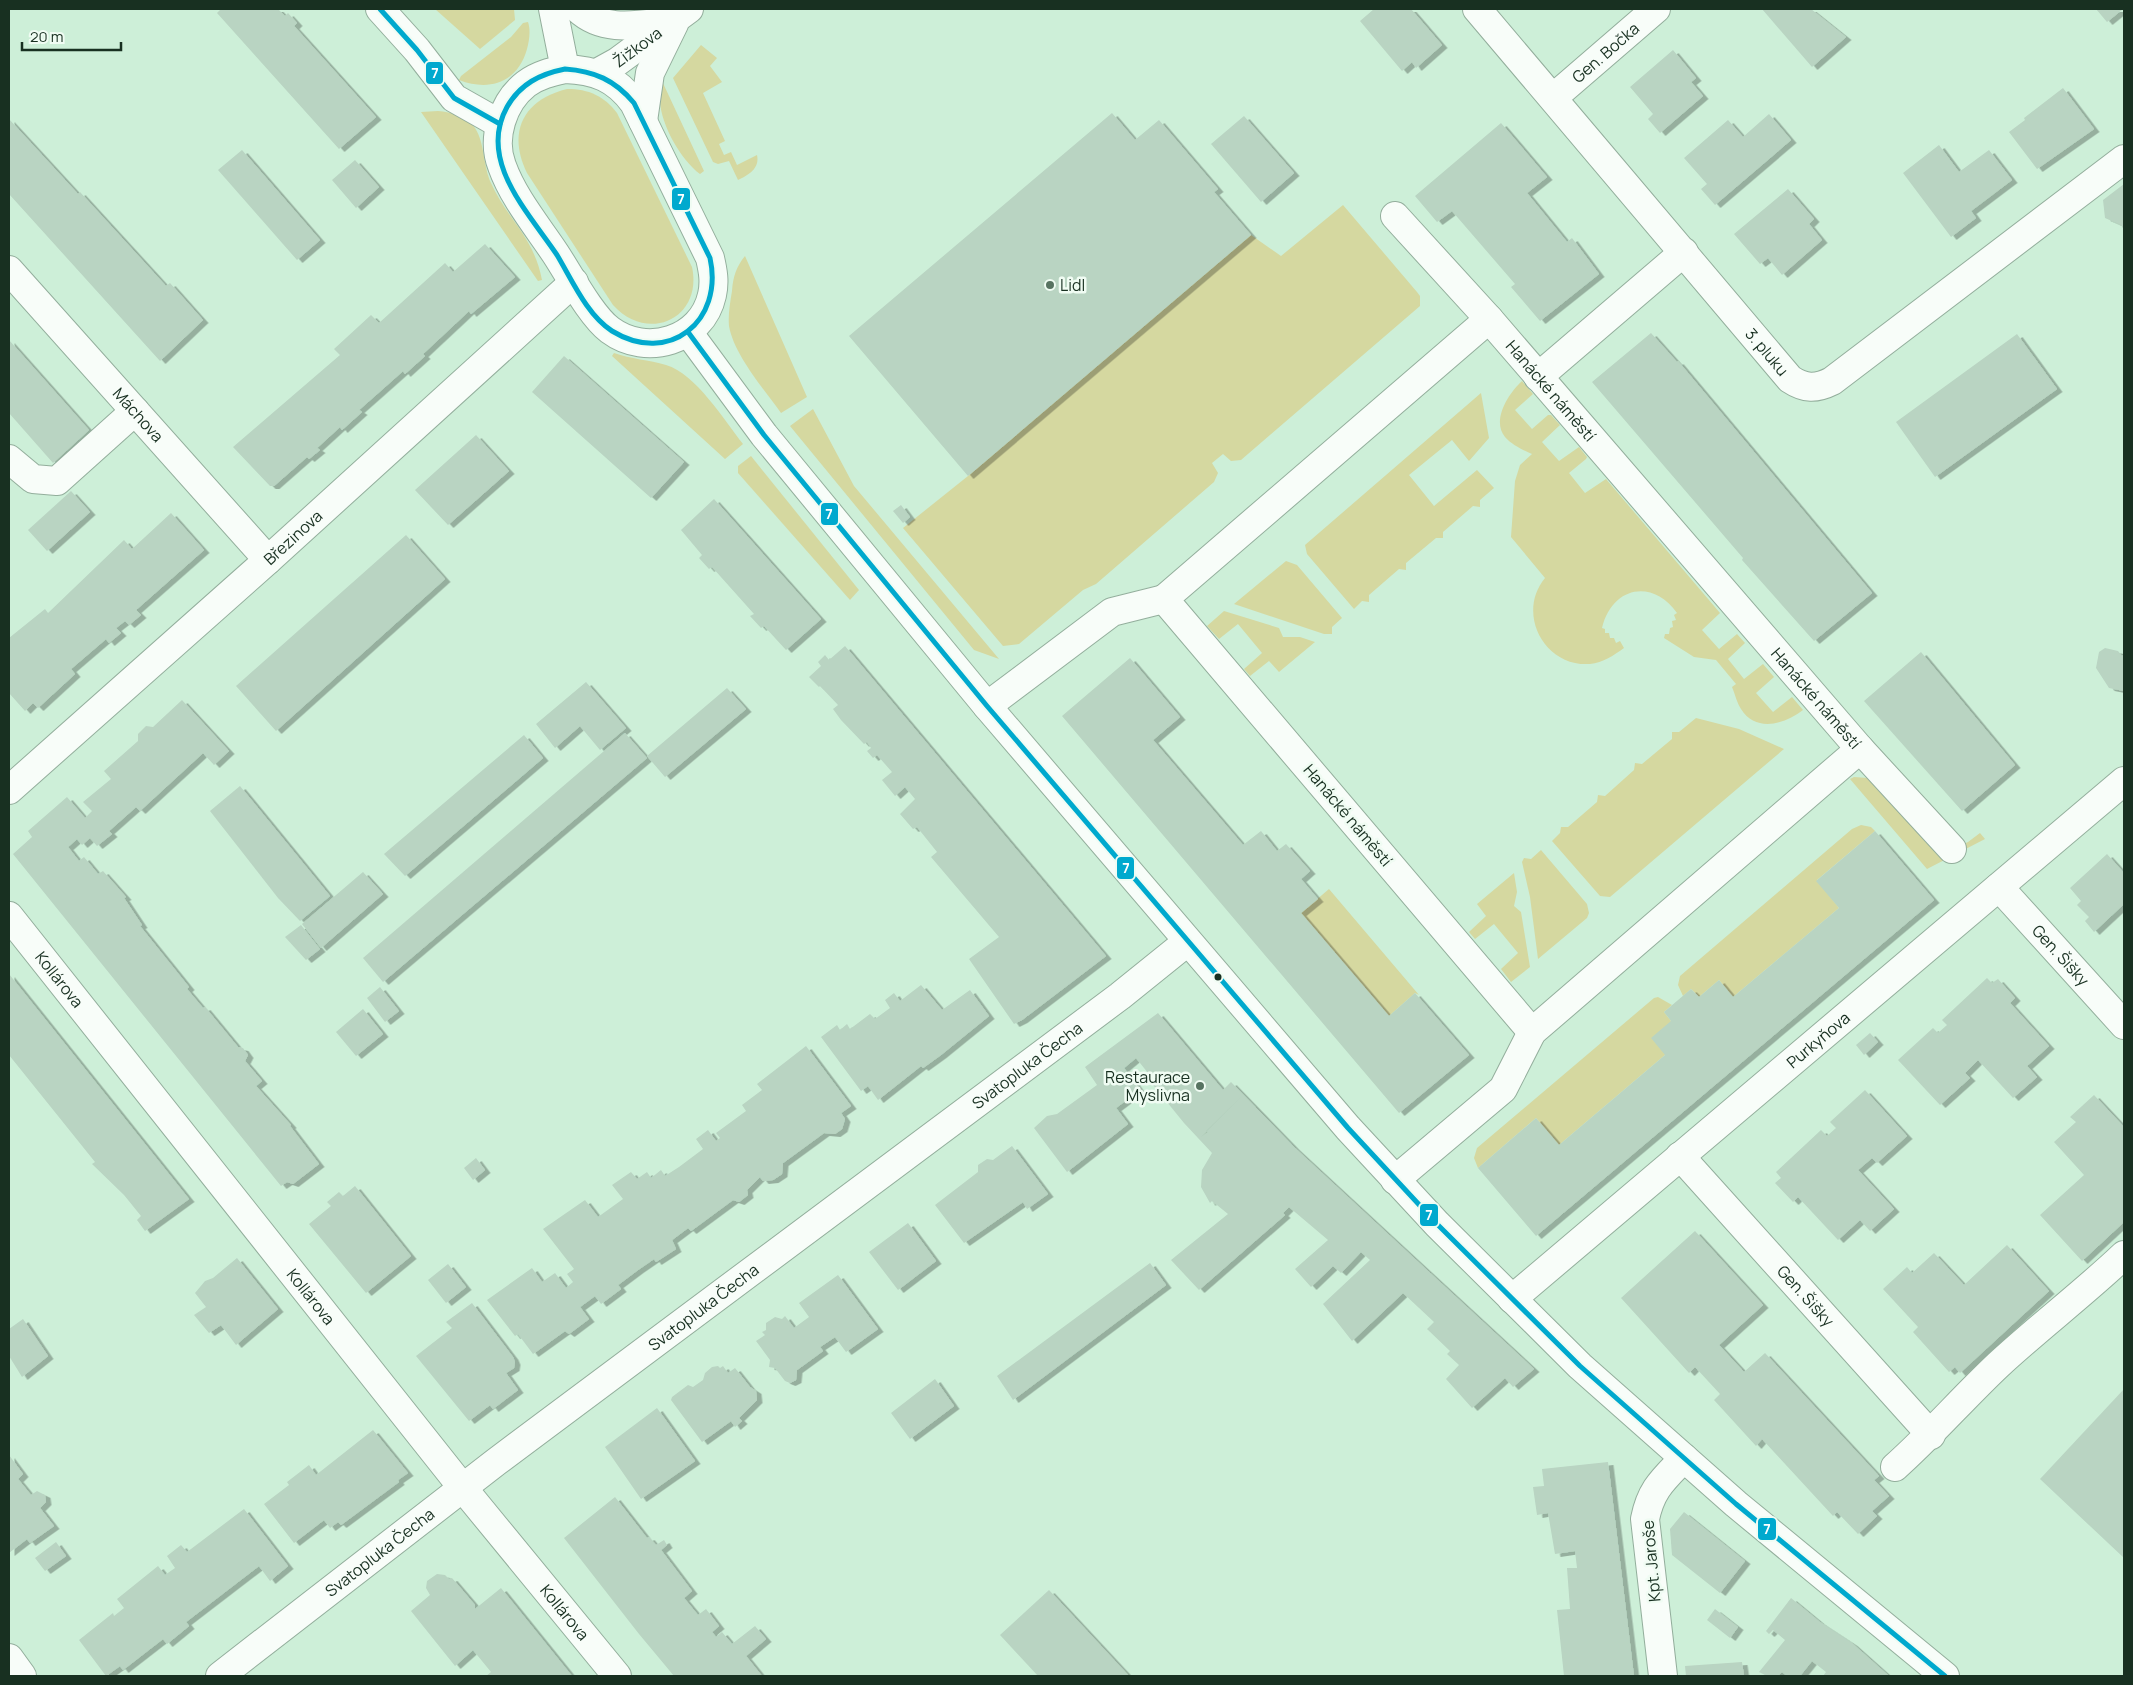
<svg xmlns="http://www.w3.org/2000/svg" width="2133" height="1685" font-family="Manrope,sans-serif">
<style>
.green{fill:#d5d8a0}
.building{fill:#b9d4c2;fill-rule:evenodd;filter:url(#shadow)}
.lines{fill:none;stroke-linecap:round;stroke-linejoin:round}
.minor-casing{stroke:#93ae9c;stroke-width:30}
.secondary-casing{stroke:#93ae9c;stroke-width:30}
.minor{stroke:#f8fdf9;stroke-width:28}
.secondary{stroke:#f8fdf9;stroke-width:28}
.bus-1-casing{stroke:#f0fcf3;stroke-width:9}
.bus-1{stroke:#00a9ce;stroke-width:5}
.poi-dot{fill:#577361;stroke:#f0fcf3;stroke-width:2}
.bus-dot{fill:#183021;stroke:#f0fcf3;stroke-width:2}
.labels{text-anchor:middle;stroke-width:5;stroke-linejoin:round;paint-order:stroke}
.street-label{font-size:16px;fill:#183021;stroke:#f0fcf3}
.poi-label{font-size:16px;fill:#183021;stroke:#f0fcf3;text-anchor:start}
.line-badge{stroke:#f0fcf3;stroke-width:2}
.badge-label{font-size:14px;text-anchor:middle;font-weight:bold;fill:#fff}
</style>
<defs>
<filter id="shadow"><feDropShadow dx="5.5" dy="3" stdDeviation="0" flood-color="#0004"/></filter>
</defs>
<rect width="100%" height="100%" fill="#cdefd8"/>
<g class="green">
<path d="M435 9H514L515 20 480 49Z"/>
<path d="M528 22C531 31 529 41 527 49 518 82 490 92 459 80L461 76 511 37 523 23Z"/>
<path d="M701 45 717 58 710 66 722 82 703 93 725 141 719 144 724 155 731 152 737 165 757 155C760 168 749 175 738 180L729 161 718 164 713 162 673 78Z"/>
<path d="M662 81 704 171 700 174C681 160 661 125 660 101 659 95 662 88 662 81Z"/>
<path d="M567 89C589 89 604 96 617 113L692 267C703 318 648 344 613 305L527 173C507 132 523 100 567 89Z"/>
<path d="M438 111C451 112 467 116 475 128 485 143 483 166 491 183 507 219 534 237 542 280L538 281 421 112Z"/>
<path d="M1343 205 1417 292 1420 296V306L1241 460 1231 461 1223 454 1212 463 1218 473 1214 482 1096 584 1083 590 1019 644 1003 646 903 528 968 476 1251 235 1281 256Z"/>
<path d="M745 256 807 397 781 413C764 389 734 355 729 326 728 315 730 303 732 291 733 277 736 267 745 256Z"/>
<path d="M614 353C631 359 649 360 666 365 696 374 724 420 743 444L725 459 612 356Z"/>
<path d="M1522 381 1533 394 1515 410 1532 429 1548 415H1551L1560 425 1542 442 1559 461 1579 447 1587 457 1586 459 1569 473 1585 493 1606 479 1720 613 1702 630 1719 649 1737 634 1745 643 1728 659 1744 679 1763 664 1774 677 1756 693 1773 712 1792 697 1803 710C1785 724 1756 733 1741 709 1737 703 1735 694 1732 687L1736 684 1716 660 1694 657 1664 638 1665 634H1669L1670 628 1673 627 1672 621 1676 620 1674 615 1677 613C1652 578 1612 587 1602 628L1605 629V633H1609L1610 638H1614L1616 643 1620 641 1624 648C1614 655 1603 663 1590 664 1544 667 1516 613 1545 578L1511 537 1515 481 1520 465 1532 454C1523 450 1512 445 1505 437 1491 420 1509 393 1522 381Z"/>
<path d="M1481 393 1489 438 1469 461 1452 440 1409 475 1434 506 1477 470 1494 488 1480 500V507L1473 506 1443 532V538H1436L1406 563V570L1399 569 1369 595V602L1362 601 1354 609 1307 554 1305 545Z"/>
<path d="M813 409 854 486 999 659 974 650 790 426Z"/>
<path d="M751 456 859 590 850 600 738 473V466Z"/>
<path d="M1286 561 1297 565 1342 618 1332 627V634H1324L1234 604Z"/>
<path d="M1224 611 1279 628 1283 637H1300L1315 642 1279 672 1269 661 1250 676 1244 669 1262 653 1238 624 1219 639 1207 626Z"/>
<path d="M1696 718 1739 729 1784 749 1610 897 1600 896 1552 841 1560 833 1561 827H1568L1597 802 1598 795 1605 796 1634 770 1635 763 1642 764 1672 739V732H1679Z"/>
<path d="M1854 777 1868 778 1874 782 1939 856 1968 842 1980 833 1985 839 1927 869 1850 779Z"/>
<path d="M1861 825 1871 827 1875 831 1817 880 1839 908 1733 997 1719 980 1699 997 1691 989 1683 996 1678 985 1680 976 1852 829Z"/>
<path d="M1541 850 1587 904 1589 913 1587 918 1538 959 1530 897 1522 862 1524 858 1531 859Z"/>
<path d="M1514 873 1517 892 1514 906 1521 912 1530 967 1511 982 1501 969 1518 953 1494 924 1475 939 1469 932 1486 916 1477 904Z"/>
<path d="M1329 889 1419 995 1415 993 1389 1016 1301 913Z"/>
<path d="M1658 997 1672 1005 1664 1012 1671 1021 1665 1055 1559 1145 1536 1118 1478 1168 1474 1158 1477 1148 1654 998Z"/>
</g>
<g class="building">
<path d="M221 9H278L285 16 288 13 297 23 294 26 376 117 339 149 217 13Z"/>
<path d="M1374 9H1411L1442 45 1416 68 1412 62 1402 71 1360 21Z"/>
<path d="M1762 9H1811L1846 37 1812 67Z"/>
<path d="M2096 9H2123L2107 22Z"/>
<path d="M1673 50 1696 78 1691 82 1703 96 1660 133 1648 119 1653 114 1630 87Z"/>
<path d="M2063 88 2094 129 2037 169 2009 132 2025 120 2024 118Z"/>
<path d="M1112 113 1135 140 1159 120 1218 189 1214 192 1251 235 968 476 849 336Z"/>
<path d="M1769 114 1791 140 1715 205 1701 189 1707 184 1684 158 1728 120 1743 137Z"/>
<path d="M1244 116 1294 173 1261 202 1211 144Z"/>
<path d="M9 119 78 194 80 192 166 286 170 283 203 320 160 361 9 194Z"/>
<path d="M1501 123 1547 177 1527 193 1567 242 1572 238 1599 274 1540 321 1511 287 1515 284 1452 211 1437 222 1415 196Z"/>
<path d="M1939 145 1959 172 1989 150 2012 180 1971 211 1976 218 1951 237 1903 173Z"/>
<path d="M242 150 320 240 297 260 218 170Z"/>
<path d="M355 160 379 187 356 208 332 180Z"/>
<path d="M2124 184V230L2121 225 2105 218 2103 200Z"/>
<path d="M1788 189 1814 219 1809 224 1822 240 1782 275 1768 258 1760 264 1734 234Z"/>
<path d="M485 244 515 277 471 314 469 311 423 354 425 356 405 374 403 371 376 395 359 410 362 412 342 430 340 427 317 448 320 450 309 459 307 457 274 486H270L233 447 340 355 334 349 371 315 379 323 445 263 453 272Z"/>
<path d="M1651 333 1677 362 1678 361 1872 593 1814 641 1742 560 1743 558 1592 382Z"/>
<path d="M2017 334 2057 389 1935 477 1896 422Z"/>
<path d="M9 340 89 430 53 463 9 413Z"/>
<path d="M564 356 684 462 651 498 532 392Z"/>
<path d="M476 435 509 471 448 525 415 490Z"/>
<path d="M71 491 90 512 47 551 28 530Z"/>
<path d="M714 499 821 619 786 650 764 626 761 628 750 616 754 614 712 567 709 569 699 558 702 555 681 530Z"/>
<path d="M901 505 910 517 903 523 893 511Z"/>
<path d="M171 513 204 550 136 610 141 615 129 625 125 621 116 628 121 633 109 643 106 639 71 669 75 674 38 708 33 703 25 711 9 693V638L45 609 48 613 124 540 132 549Z"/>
<path d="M406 535 445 579 276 731 236 686Z"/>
<path d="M845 646 1106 956 1022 1020 1014 1024 969 959 999 937 931 857 937 852 917 827 913 829 900 814 915 799 905 787 895 796 882 780 892 772 877 755 873 758 867 751 871 748 867 742 864 744 841 720 833 709 838 705 820 686 819 687 809 677 821 666 818 662 825 655 829 660Z"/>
<path d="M2105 648 2118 651 2122 656 2124 654V691L2109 688 2096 668 2099 652Z"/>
<path d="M1921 652 2015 765 1962 811 1864 701Z"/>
<path d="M1130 658 1180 717 1153 740 1243 845 1261 831 1277 851 1286 844 1310 871 1301 879 1318 899 1301 913 1389 1016 1415 993 1469 1055 1399 1113 1062 716Z"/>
<path d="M586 682 626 728 600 750 580 726 555 748 536 724Z"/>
<path d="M727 688 746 709 665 777 647 756Z"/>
<path d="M182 700 229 751 214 765 203 753 140 811 136 807 109 831 112 834 97 846 90 838 82 845 77 839 68 847 79 861 84 857 98 874 103 871 126 897 124 898 142 925 140 926 189 987 187 989 203 1008 205 1007 238 1047 243 1048 248 1055 245 1061 262 1081 256 1086 291 1125 290 1126 319 1164 293 1184 287 1182 281 1186 13 854 32 837 28 831 67 797 85 818 92 811 83 802 111 779 104 771 138 741V734L146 726 153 727Z"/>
<path d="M625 733 647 758 383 982 363 958Z"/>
<path d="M524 735 543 758 405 876 384 854Z"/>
<path d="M240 786 330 896 300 921 278 898 210 811Z"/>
<path d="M1875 831 1934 900 1536 1236 1478 1168 1536 1118 1559 1145 1665 1055 1651 1038 1671 1021 1664 1012 1691 989 1699 997 1719 980 1733 997 1839 908 1816 881Z"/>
<path d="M2107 854 2124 873V904L2094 932 2085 921 2089 917 2077 905 2081 901 2070 888Z"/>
<path d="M363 872 383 894 321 948 302 924Z"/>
<path d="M301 925 320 949 306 960 285 937Z"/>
<path d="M9 974 189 1199 145 1231 137 1220 141 1216 124 1195 92 1164 95 1162 9 1055Z"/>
<path d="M1987 978 1992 983 1998 979 2015 998 2010 1003 2049 1046 2027 1066 2037 1077 2013 1098 1978 1060 1965 1073 1970 1078 1940 1105 1898 1060 1933 1028 1938 1033 1947 1025 1942 1020Z"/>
<path d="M921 985 942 1010 970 990 989 1016 941 1055 923 1068 921 1066 878 1100 868 1086 861 1091 821 1037 837 1025 840 1030 847 1024 850 1029 870 1014 875 1019 890 1008 885 1000 894 993 900 1001Z"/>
<path d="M380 987 399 1011 385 1022 367 998Z"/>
<path d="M363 1009 383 1034 356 1056 336 1032Z"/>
<path d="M1158 1013 1223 1090 1231 1082 1294 1147 1534 1369 1513 1387 1505 1378 1472 1408 1446 1379 1459 1365 1447 1354 1450 1351 1427 1329 1434 1322 1403 1293 1352 1341 1323 1304 1370 1260 1361 1252 1341 1273 1333 1266 1311 1287 1295 1269 1328 1240 1289 1207 1283 1213 1285 1215 1199 1290 1171 1260 1228 1214 1212 1201 1210 1203 1201 1187 1202 1170 1212 1153 1184 1123 1145 1075 1148 1073 1136 1058 1124 1068 1140 1090 1116 1108 1128 1124 1067 1172 1034 1128 1047 1116 1057 1114 1097 1085 1085 1067ZM1242 1096 1206 1131 1208 1132 1201 1137Z"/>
<path d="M1870 1033 1878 1042 1864 1055 1856 1045Z"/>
<path d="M806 1046 851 1106 841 1113 845 1119 842 1129 835 1134 824 1133 783 1163 782 1174 773 1180 763 1181 760 1177 747 1190 748 1195 739 1202 733 1200 691 1231 688 1228 672 1240 676 1249 656 1262 654 1259 638 1270 618 1285 621 1289 601 1304 595 1296 580 1307 589 1319 569 1334 565 1331 533 1354 518 1334 515 1336 487 1300 532 1268 542 1282 555 1273 566 1288 573 1282 567 1274 574 1269 543 1229 585 1200 598 1217 623 1199 612 1185 631 1172 637 1179 647 1172 651 1178 661 1170 665 1176 679 1167 703 1149 696 1139 708 1130 716 1141 720 1138 716 1133 746 1111 742 1105 762 1090 757 1084Z"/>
<path d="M1865 1090 1907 1136 1877 1163 1872 1158 1858 1170 1894 1209 1870 1231 1860 1220 1838 1240 1798 1197 1793 1202 1775 1183 1781 1178 1776 1172 1821 1130 1827 1136 1836 1128 1830 1122Z"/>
<path d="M2094 1095 2124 1127V1222L2082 1261 2040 1215 2084 1175 2054 1142 2076 1122 2070 1117Z"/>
<path d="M1012 1146 1048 1194 1027 1209 1023 1202 964 1243 935 1205 978 1172V1165L987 1159 993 1160Z"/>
<path d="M476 1158 485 1170 473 1180 464 1168Z"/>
<path d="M355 1186 411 1256 366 1293 309 1224 331 1206 327 1202 339 1192 343 1196Z"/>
<path d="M908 1223 936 1261 898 1290 869 1252Z"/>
<path d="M1695 1231 1763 1305 1719 1345 1744 1372 1765 1353 1879 1476 1874 1480 1889 1496 1872 1511 1877 1516 1858 1534 1837 1512 1833 1516 1762 1439 1756 1446 1714 1400 1720 1394 1695 1367 1689 1373 1621 1298Z"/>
<path d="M2007 1245 2049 1291 1960 1373 1955 1367 1949 1372 1913 1332 1918 1327 1883 1289 1907 1267 1912 1273 1934 1253 1964 1285Z"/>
<path d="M237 1258 278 1309 236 1345 221 1325 209 1333 194 1315 206 1307 195 1293 205 1281 213 1278Z"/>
<path d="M1150 1263 1166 1285 1013 1400 997 1376Z"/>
<path d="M448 1264 466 1287 446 1303 428 1280Z"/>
<path d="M838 1275 878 1329 846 1352 835 1337 820 1347 823 1351 797 1370 796 1380 790 1383 785 1381 775 1368 769 1367 770 1360 756 1341 765 1335 762 1332 766 1330V1323L775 1317 782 1319 785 1316 794 1328 809 1317 799 1303Z"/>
<path d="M472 1303 513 1357 515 1362 514 1368 506 1373 518 1390 493 1409 490 1405 469 1421 416 1356 452 1328 446 1322Z"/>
<path d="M23 1319 48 1356 22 1377 9 1356V1329Z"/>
<path d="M718 1366 720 1368 723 1366 728 1373 735 1368 750 1387 756 1391 757 1400 739 1418 742 1421 735 1427 731 1421 702 1442 671 1400 672 1397 688 1385 693 1387 703 1380 705 1373 712 1367Z"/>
<path d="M935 1379 954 1406 910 1439 891 1413Z"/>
<path d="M2124 1389V1558L2040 1479Z"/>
<path d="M657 1408 695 1461 641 1499 605 1447Z"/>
<path d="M373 1430 408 1473 398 1480 399 1482 341 1525 338 1522 330 1528 324 1520 294 1543 264 1504 289 1485 287 1482 309 1465 316 1475Z"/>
<path d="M9 1455 23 1474 18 1479 31 1495 37 1491 45 1495 46 1502 40 1508 54 1526 30 1543 27 1539 9 1553Z"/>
<path d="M1608 1462 1634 1676H1564L1557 1610 1570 1609 1567 1568H1577L1575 1551 1555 1554 1548 1513 1537 1515 1533 1487 1544 1486 1542 1469Z"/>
<path d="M615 1497 647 1538 649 1537 656 1545 664 1540 667 1545 661 1550 692 1591 684 1598 698 1615 706 1609 719 1626 712 1632 716 1637 722 1632 732 1644 755 1626 766 1639 746 1656 762 1676H674L639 1634 564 1538Z"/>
<path d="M244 1509 288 1566 270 1581 259 1566 186 1622 189 1626 167 1644 163 1639 123 1670 120 1666 106 1676 79 1640 113 1613 114 1616 124 1608 117 1599 158 1566 165 1575 175 1568 167 1556 181 1545 187 1552Z"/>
<path d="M1684 1512 1745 1561 1720 1593 1672 1555 1670 1529Z"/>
<path d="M56 1542 66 1556 45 1571 35 1558Z"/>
<path d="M437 1574 445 1575 449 1579 452 1578 475 1605V1609L501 1588 572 1676H486L491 1672 473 1650 455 1666 411 1611 430 1595 426 1588 427 1581Z"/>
<path d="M1049 1590 1129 1676H1038L1000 1635Z"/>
<path d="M1791 1598 1820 1622 1852 1643 1889 1676H1823L1826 1672 1812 1661 1800 1676H1787L1782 1672 1778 1676H1767L1759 1672 1785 1640 1773 1630 1769 1634 1766 1631Z"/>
<path d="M1715 1609 1738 1627 1730 1638 1707 1620Z"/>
<path d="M1742 1662 1744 1676H1686L1685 1666Z"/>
</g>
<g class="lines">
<g class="minor-casing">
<g id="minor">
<path d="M380 9 417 50 454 98 500 124"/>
<path d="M578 9C605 34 641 24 674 21"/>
<path id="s1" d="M1477 9 1790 379C1805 389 1816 389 1832 381L2124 159"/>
<path id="s2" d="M597 73 617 62 689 9"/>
<path id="s3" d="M1554 97 1656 9"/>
<path d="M643 121 650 73 674 24"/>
<path d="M1395 216 1489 319"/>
<path id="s4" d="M9 270 268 560"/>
<path d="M1538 377 1684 252"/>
<path d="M9 459 33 479 57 481 135 411"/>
<path d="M987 706 1112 612 1164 599"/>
<path id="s5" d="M9 790 268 560 574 282"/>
<path id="s6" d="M1999 887 2124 1025"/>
<path id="s7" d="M9 916 462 1487 617 1676"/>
<path id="s8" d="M1532 1032 1164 599 1489 319 1860 749 1952 849"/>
<path id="s9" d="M1680 1156 1931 1435"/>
<path d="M1395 1180 1503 1089 1532 1032 1860 749"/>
<path id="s10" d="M1512 1299 2124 781"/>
<path d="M1895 1467C1931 1435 1963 1398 1998 1365 2039 1327 2084 1293 2124 1255"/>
<path d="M9 1658 22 1676"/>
<path id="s11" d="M220 1676 496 1462 1120 996 1187 942"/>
<path d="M1663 1676 1645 1519C1651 1489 1663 1480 1684 1458"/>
</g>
</g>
<g class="secondary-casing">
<g id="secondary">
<path d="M553 9 565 69"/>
<path d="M565 69C595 70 616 78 634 103L710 258C713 271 715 282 712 295 702 341 646 357 610 330 591 316 569 274 555 253 537 226 513 197 502 166 491 138 503 102 526 84 538 75 551 72 565 69Z"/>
<path d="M688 332 764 435 987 706 1348 1128 1437 1224 1580 1366 1736 1504 1945 1676"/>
</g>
</g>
<use href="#minor" class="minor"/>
<use href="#secondary" class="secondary"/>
<g class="bus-1-casing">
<g id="bus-1">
<path d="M380 9 417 50 454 98 500 124"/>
<path d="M565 69C594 71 615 80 634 103L710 258C724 321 669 366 612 331 587 315 572 280 557 255 529 213 477 161 507 107 520 84 540 74 565 69Z"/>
<path d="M688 332 764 435 987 706 1348 1128 1437 1224 1580 1366 1736 1504 1945 1676"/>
</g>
</g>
<use href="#bus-1" class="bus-1"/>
</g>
<g class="poi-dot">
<circle cx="1050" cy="285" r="5"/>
<circle cx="1200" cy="1086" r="5"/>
</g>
<circle class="bus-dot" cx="1218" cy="977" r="4.5"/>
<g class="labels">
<g class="street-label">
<text dy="6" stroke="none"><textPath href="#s2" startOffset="48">Žižkova</textPath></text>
<text dy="6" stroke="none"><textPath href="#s3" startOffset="68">Gen. Bočka</textPath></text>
<text dy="6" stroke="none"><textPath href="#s1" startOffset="449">3. pluku</textPath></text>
<text dy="6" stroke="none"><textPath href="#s8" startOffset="1092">Hanácké náměstí</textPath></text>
<text dy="6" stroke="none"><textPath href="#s4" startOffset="194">Máchova</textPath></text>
<text dy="6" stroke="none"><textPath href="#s5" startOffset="380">Březinova</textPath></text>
<text dy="6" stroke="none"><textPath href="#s8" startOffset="1498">Hanácké náměstí</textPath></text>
<text transform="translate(1348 815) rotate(50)" y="6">Hanácké náměstí</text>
<text dy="6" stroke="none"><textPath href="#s6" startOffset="92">Gen. Šišky</textPath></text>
<text dy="6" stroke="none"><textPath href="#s7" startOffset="81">Kollárova</textPath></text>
<text dy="6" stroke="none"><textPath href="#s10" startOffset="401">Purkyňova</textPath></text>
<text dy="6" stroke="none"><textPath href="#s11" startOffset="1012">Svatopluka Čecha</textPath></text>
<text dy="6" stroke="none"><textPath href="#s9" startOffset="188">Gen. Šišky</textPath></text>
<text dy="6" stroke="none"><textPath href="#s7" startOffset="486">Kollárova</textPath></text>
<text dy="6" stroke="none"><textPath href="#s11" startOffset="608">Svatopluka Čecha</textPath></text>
<text dy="6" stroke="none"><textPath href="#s11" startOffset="202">Svatopluka Čecha</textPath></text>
<text transform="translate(1651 1561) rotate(-95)" y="6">Kpt. Jaroše</text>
<text dy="6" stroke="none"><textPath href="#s7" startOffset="891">Kollárova</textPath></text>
</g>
<g class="poi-label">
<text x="1060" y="291">Lidl</text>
<text x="1190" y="1083" text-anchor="end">Restaurace<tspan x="1190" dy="18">Myslivna</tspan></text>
</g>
</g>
<g class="line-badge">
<rect x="425" y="61" width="19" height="24" rx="5" fill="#00a9ce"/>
<rect x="671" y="187" width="20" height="24" rx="5" fill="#00a9ce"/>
<rect x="820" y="502" width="19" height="24" rx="5" fill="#00a9ce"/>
<rect x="1116" y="856" width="19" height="24" rx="5" fill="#00a9ce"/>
<rect x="1419" y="1203" width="20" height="24" rx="5" fill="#00a9ce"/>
<rect x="1757" y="1517" width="20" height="24" rx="5" fill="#00a9ce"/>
</g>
<g class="badge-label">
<text x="435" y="78">7</text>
<text x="681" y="204">7</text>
<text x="829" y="519">7</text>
<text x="1126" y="873">7</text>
<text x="1429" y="1220">7</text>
<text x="1767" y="1534">7</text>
</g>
<rect width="2133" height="1685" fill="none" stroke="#183021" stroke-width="20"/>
<path d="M22 42v8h99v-8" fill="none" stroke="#183021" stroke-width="2.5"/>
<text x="30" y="42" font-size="15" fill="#183021" stroke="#f0fcf3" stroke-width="4" paint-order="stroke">20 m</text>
</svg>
